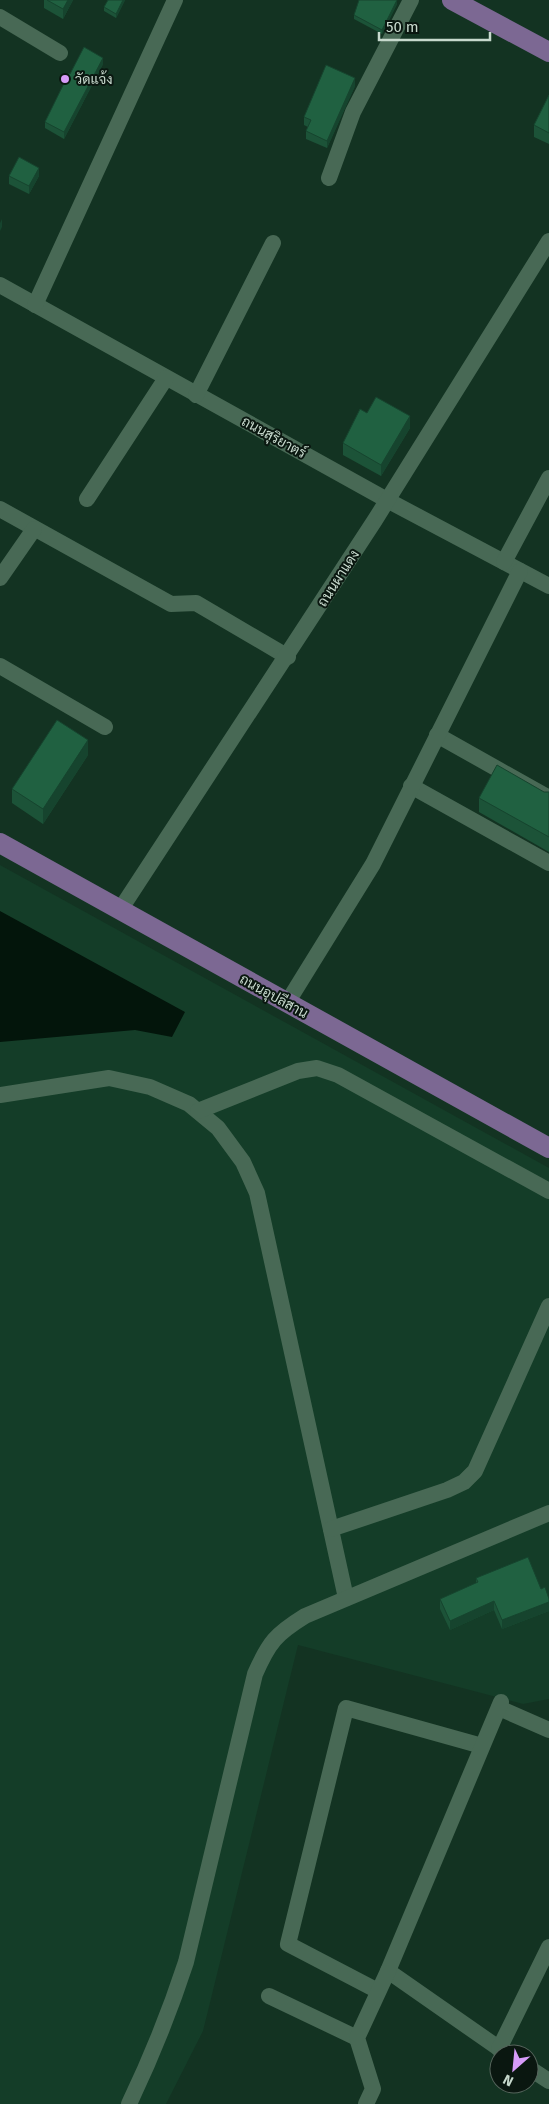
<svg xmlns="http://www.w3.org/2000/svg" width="549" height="2104" font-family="'Fira Sans',Sarabun,sans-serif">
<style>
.built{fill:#143d28}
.water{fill:#03150b}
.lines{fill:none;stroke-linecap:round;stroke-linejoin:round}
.minor{stroke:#486955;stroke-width:16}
.major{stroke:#7c6893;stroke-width:20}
.wall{fill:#1c5338}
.shaded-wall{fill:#16442e}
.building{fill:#206141;stroke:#16442e}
.poi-dot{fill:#d79bf9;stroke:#0a1710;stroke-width:2}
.labels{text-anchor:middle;stroke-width:4;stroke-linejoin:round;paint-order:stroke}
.poi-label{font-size:14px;fill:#c7d9cd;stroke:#0a1710;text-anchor:start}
.street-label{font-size:14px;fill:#c7d9cd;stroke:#0a1710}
</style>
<rect width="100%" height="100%" fill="#133322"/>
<path class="built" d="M0 865 549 1168V1699L523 1704 298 1645 203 2031 166 2104H0Z"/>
<path class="water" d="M0 911 185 1012 172 1037 135 1030 0 1042Z"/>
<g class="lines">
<g class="minor">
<path d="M0 17 60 53"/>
<path d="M329 178 353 112 411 0"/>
<path d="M0 285 387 500 549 586"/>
<path d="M35 305 175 0"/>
<path d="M196 395 273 243"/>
<path d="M87 499 166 378"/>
<path d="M0 509 171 604 196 603 288 657"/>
<path d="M504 562 549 478"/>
<path d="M0 578 34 529"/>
<path d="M0 666 105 727"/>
<path d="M437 735 549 798"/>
<path d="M411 786 549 863"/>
<path d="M120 910 375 520 549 241"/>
<path d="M287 1003 373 864 520 571"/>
<path d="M0 1095 109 1078 150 1087 189 1104 218 1128 243 1162 257 1193 346 1598"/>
<path d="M198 1111 298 1071 317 1068 338 1075 549 1191"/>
<path d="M331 1529 447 1490 464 1482 475 1471 549 1306"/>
<path d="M499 1708 549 1730"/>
<path d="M388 1971 507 2054"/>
<path d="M378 1991 288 1944 346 1708 482 1746"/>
<path d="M269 1996 357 2038"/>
<path d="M499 2049 549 1947"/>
<path d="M529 2068 549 2081"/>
<path d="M129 2104C151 2058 170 2011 186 1962L255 1674C269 1642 276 1634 305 1616L549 1513"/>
<path d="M366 2104 373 2089 357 2038 388 1971 501 1702"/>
</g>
<g class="major">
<path d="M452 0 549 52"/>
<path d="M0 843 549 1148"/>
</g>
</g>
<g class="wall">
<path d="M44 0H73L63 19 44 8Z"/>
<path d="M125 0 116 18 104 11V7Z"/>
<path d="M397 4 382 34 354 19V15Z"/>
<path d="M103 64 64 139 45 128V122L70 74Z"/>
<path d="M355 86 327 148 306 139V131L308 127 304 125V117Z"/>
<path d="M549 95V144L534 137V125Z"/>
<path d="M9 176H39L29 194 9 184Z"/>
<path d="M367 413 410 428 381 476 343 455V443Z"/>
<path d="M88 755 43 824 12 803V789Z"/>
<path d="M544 792H549V852L479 812V798Z"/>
<path d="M476 1578 541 1589 549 1599V1611L502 1629 494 1610 450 1630 440 1609V1599L476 1583Z"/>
</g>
<g class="shaded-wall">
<path d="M68 0H73L63 19V9Z"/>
<path d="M123 0H125L116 18V14Z"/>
<path d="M397 0V4L382 34V30Z"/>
<path d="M103 58V64L64 139V132Z"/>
<path d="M355 78V86L327 148V141Z"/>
<path d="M39 168V176L29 194V186Z"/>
<path d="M2 219V227L0 231V223Z"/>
<path d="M410 416V428L381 476V465Z"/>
<path d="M88 740V755L43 824V809Z"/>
<path d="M494 1601V1610L450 1630V1621Z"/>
<path d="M549 1602V1611L502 1629V1620Z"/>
</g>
<g class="building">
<path d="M47 0H68L63 9Z"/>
<path d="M108 0H123L116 14 104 7Z"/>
<path d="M359 0H397L382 30 354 15Z"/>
<path d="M84 47 103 58 64 132 45 122 69 73 70 74Z"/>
<path d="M326 65 355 78 327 141 306 131 311 120 304 117Z"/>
<path d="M549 95V133L534 125Z"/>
<path d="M19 157 39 168 29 186 9 176Z"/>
<path d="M376 397 410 416 381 465 343 443 360 409 367 413Z"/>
<path d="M57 720 88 740 43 809 12 789Z"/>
<path d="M497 765 544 792H549V837L479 798Z"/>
<path d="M528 1557 541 1589 545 1587 549 1599V1602L502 1620 494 1601 450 1621 440 1599 478 1582 476 1578Z"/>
</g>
<circle class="poi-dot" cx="65" cy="79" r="5"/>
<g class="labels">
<g class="poi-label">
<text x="75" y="84">วัดแจ้ง</text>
</g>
<g class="street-label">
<text transform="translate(274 437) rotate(29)" y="5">ถนนสุริยาตร์</text>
<text transform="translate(338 578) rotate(-57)" y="5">ถนนผาแดง</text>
<text transform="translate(274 996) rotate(29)" y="5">ถนนอุปลีสาน</text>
</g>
</g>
<g transform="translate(514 2069) rotate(207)"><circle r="24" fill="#0a1710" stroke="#56655c"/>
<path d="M0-4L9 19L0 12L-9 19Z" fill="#d79bf9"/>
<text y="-8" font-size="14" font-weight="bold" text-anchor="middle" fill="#c7d9cd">N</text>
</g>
<path d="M379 32v8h111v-8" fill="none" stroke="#c7d9cd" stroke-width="2.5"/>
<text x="386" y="32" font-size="15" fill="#c7d9cd" stroke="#0a1710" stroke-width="4" paint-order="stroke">50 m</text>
</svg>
